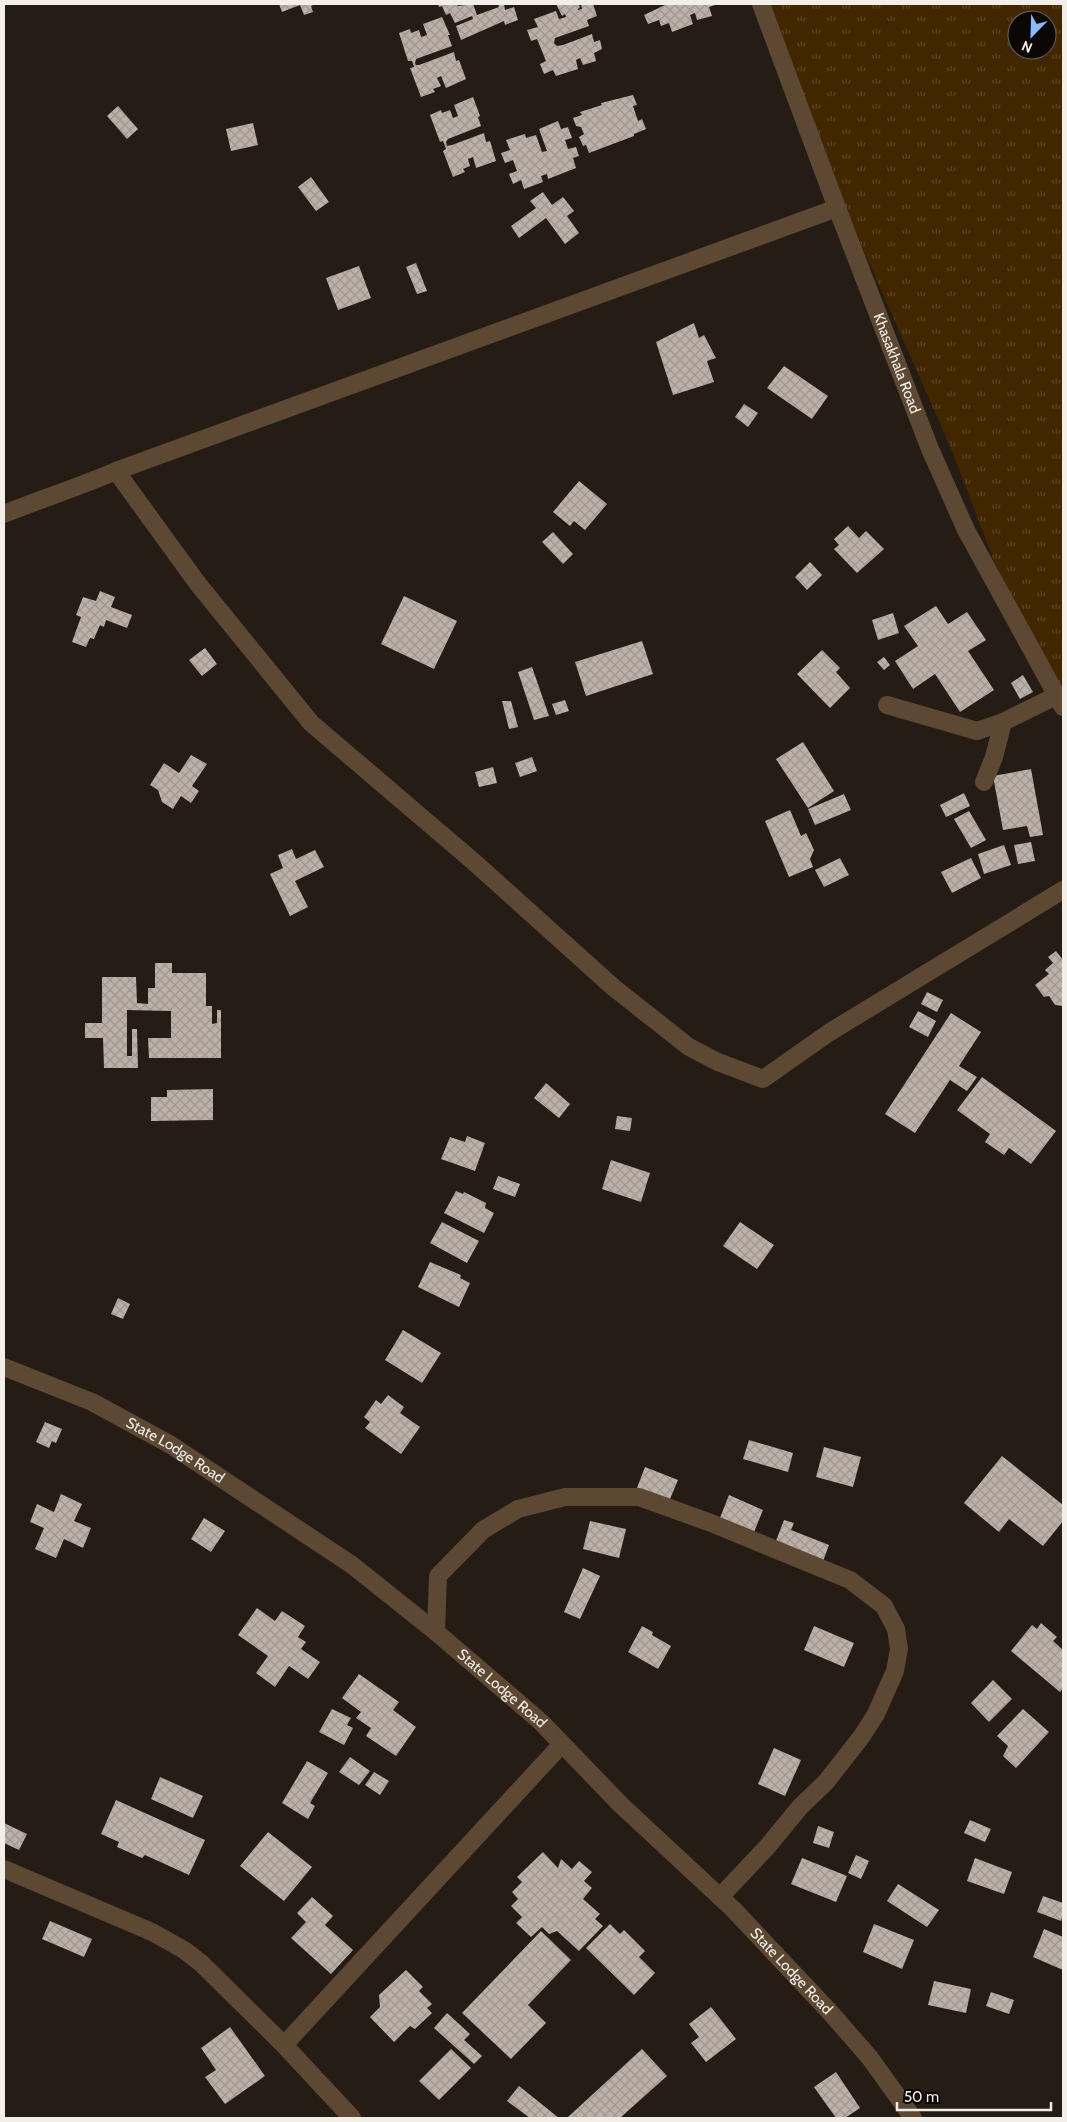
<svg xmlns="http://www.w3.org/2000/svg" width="1067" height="2122" font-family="Cabin,sans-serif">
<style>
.grass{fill:url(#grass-tufts);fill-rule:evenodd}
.building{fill:url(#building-cross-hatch)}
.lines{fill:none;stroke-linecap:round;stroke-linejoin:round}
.street{stroke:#5c4833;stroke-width:18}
.labels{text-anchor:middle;stroke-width:5;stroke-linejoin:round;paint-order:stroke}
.street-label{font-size:15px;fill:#f3eee8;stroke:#0a0705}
</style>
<defs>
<pattern id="grass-tufts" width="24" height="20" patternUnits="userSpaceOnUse" patternTransform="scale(1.25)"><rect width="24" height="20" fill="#422600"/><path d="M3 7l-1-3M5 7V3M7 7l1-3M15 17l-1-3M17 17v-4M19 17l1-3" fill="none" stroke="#5e4625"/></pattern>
<pattern id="building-cross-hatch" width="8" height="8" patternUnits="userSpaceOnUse" patternTransform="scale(1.25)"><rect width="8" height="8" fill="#bbb1a7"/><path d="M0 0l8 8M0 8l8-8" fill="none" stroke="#9e968f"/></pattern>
</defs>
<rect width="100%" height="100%" fill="#241c15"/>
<path class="grass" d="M765 4H1063V692L1051 673 994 561 952 451 842 201ZM1017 20H1047V50H1017Z"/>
<g class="building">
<path d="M279 4H315L311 6 313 12 304 15 300 5 282 12Z"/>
<path d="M438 4H456L458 6 473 4 477 15 499 7 498 4H504L505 10 514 7 518 20 505 25 504 21 461 40 456 26 473 19 472 16 455 23 450 13 446 15 442 6 439 7Z"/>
<path d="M556 4H578L580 7 577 10 582 9 581 4H593L597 16 587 20 589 26 555 38 554 43 557 46 563 45 592 34 594 42 600 40 602 49 594 53 596 61 583 65 580 58 576 60 578 69 556 76 553 70 544 74 540 64 546 61 537 39 531 41 527 30 538 27 534 19 556 11 559 19 566 17 565 14 562 16Z"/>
<path d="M667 4H718L709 7 712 16 697 20 695 13 690 15 693 24 672 32 669 23 661 26 659 20 648 24 644 15Z"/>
<path d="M442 17 450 35H448L452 46 416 59 415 63 416 65H419L454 52 456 61 459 60 466 79 446 88 441 76 437 78 441 86 433 89 435 92 421 97 410 68 414 67 412 61H408L399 33 410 29 411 33 419 30 421 37 427 35 423 24Z"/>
<path d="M633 95 637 105 633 106 638 121 642 119 646 129 634 134V136L589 153 586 145 583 146 579 137 584 134 581 127 576 126 573 118 582 115 580 112 602 105 601 103Z"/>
<path d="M473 97 480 116 478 117 481 126 448 139 446 142 447 146 452 145 484 133 486 142 490 141 496 161 476 168 473 157 468 159 470 166 463 169 465 172 453 177 443 151 446 149 443 141 440 142 430 115 441 110 442 113 450 110 453 118 458 116 454 105Z"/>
<path d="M118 106 138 129 127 139 107 116Z"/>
<path d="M558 121 561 129 568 127 572 138 565 140 568 149 576 147 579 156 573 158 576 168 548 179 547 174 541 176 543 182 524 189 521 180 513 184 509 174 517 171 513 160 505 163 501 153 510 150 506 140 525 134 526 138 536 135 542 152 547 151 539 129Z"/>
<path d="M253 123 258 145 231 151 226 129Z"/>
<path d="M311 177 329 202 316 211 298 187Z"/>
<path d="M543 192 552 205 563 197 574 211 567 216 579 233 565 244 546 218 519 238 511 226 536 208 530 201Z"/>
<path d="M416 263 427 291 417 294 406 267Z"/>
<path d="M359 266 371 298 338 310 326 278Z"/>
<path d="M694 323 699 338 704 335 716 358 707 361 714 382 673 395 656 342Z"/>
<path d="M784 366 828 396 812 419 767 388Z"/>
<path d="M744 404 758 413 748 427 735 417Z"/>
<path d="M579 481 607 504 585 530 574 521 570 526 553 512Z"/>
<path d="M848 526 859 538 866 531 884 549 857 573 834 549 839 545 834 539Z"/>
<path d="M553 532 573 554 563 564 542 542Z"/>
<path d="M810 562 822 575 807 590 795 577Z"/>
<path d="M100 591 115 597 111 607 132 615 127 628 106 620 104 627 100 625 94 639 90 638 86 647 72 642 81 617 76 615 83 597 96 601Z"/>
<path d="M404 596 457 621 434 669 381 644Z"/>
<path d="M936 606 948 624 967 612 986 640 968 651 994 690 960 712 935 674 913 689 895 661 918 646 904 626Z"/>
<path d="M893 613 899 633 878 640 872 620Z"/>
<path d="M642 641 653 674 586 696 575 662Z"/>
<path d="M205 648 217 664 202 676 189 660Z"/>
<path d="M822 650 840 668 836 672 850 688 830 708 797 674Z"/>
<path d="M884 657 890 665 884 670 877 662Z"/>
<path d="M532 667 549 716 534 720 518 672Z"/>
<path d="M1023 675 1033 692 1020 699 1011 683Z"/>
<path d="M565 700 569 711 556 715 552 704Z"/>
<path d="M502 701H511L518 727 509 729Z"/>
<path d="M803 742 834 791 808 808 776 759Z"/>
<path d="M191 755 207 764 192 786 199 791 191 803 181 796 173 809 162 802 158 790 150 785 164 763 179 773Z"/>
<path d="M532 757 537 771 520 777 515 763Z"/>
<path d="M493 767 497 783 479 787 475 772Z"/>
<path d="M1031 769 1043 835 1030 837 1027 826 1003 830 993 776Z"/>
<path d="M964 793 970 806 946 817 940 805Z"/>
<path d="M844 794 851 810 815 825 808 809Z"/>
<path d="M790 810 801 836 806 833 814 850 810 859 813 867 789 877 765 821Z"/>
<path d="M969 811 986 840 971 848 954 819Z"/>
<path d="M1031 842 1035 861 1018 864 1014 845Z"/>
<path d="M1004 845 1011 865 984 874 978 854Z"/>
<path d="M292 849 296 859 315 850 324 867 295 881 308 907 290 916 270 874 283 868 278 855Z"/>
<path d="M840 858 849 875 824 887 815 870Z"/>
<path d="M971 858 981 878 952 893 941 872Z"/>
<path d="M1056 951 1063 960V1006L1055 1005 1049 996 1044 997 1035 985 1049 974 1045 970 1053 963 1048 957Z"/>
<path d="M155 963H172V973H206V1006H212V1024L217 1023V1010H221V1058H149L148 1038H171V1011L127 1010V1056H132V1029H137L138 1068H104L103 1038H85V1023H102V977H136L137 1003 148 1004V988H155Z"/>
<path d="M927 992 943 1000 937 1012 921 1004Z"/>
<path d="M918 1011 936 1021 928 1037 909 1027Z"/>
<path d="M951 1013 981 1032 959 1066 977 1077 967 1091 950 1080 915 1133 885 1114Z"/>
<path d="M982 1077 1056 1131 1031 1164 1009 1148 1004 1155 985 1142 990 1134 957 1110Z"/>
<path d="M546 1083 570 1104 559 1118 534 1098Z"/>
<path d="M213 1089V1120L151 1121V1097H167V1090Z"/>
<path d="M617 1116 632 1118 630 1131 615 1129Z"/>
<path d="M467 1136 485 1143 475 1171 441 1159 450 1137 465 1142Z"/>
<path d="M611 1160 650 1173 641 1202 602 1189Z"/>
<path d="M498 1176 520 1184 515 1197 493 1189Z"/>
<path d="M456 1191 463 1194 464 1192 486 1203 485 1208 494 1213 484 1233 444 1213Z"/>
<path d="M442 1222 479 1241 467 1263 430 1243Z"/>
<path d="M740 1222 774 1245 757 1269 723 1246Z"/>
<path d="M430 1262 461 1275 460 1278 470 1283 459 1307 418 1287Z"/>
<path d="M118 1298 130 1304 123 1319 111 1314Z"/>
<path d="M403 1330 441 1353 422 1383 385 1360Z"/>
<path d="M388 1395 404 1407 400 1413 420 1427 401 1454 365 1428 370 1422 364 1417 376 1400 381 1404Z"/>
<path d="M45 1422 62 1429 56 1443 52 1441 49 1448 36 1442Z"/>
<path d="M749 1440 793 1453 788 1472 743 1459Z"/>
<path d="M824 1447 861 1457 853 1487 816 1477Z"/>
<path d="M1002 1456 1063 1505V1521L1043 1546 1009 1519 999 1532 964 1503Z"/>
<path d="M645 1467 678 1480 667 1506 635 1493Z"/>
<path d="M61 1494 82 1504 74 1521 91 1528 83 1548 64 1539 56 1558 35 1549 44 1528 30 1522 37 1504 54 1512Z"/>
<path d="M729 1495 763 1510 752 1537 718 1523Z"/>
<path d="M204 1518 225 1531 211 1552 191 1539Z"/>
<path d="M784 1520 794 1523 791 1530 829 1545 822 1564 774 1546Z"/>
<path d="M590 1521 626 1529 619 1558 583 1549Z"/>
<path d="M583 1568 600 1576 580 1619 564 1612Z"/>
<path d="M257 1608 275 1621 282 1611 305 1626 298 1637 306 1642 301 1649 320 1662 308 1679 289 1666 275 1687 256 1673 268 1656 238 1635Z"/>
<path d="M1041 1623 1057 1637 1053 1641 1063 1650V1688L1060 1692 1011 1651 1032 1625 1037 1629Z"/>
<path d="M642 1626 653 1632 652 1635 671 1646 658 1669 628 1652Z"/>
<path d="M814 1626 854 1643 844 1667 804 1650Z"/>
<path d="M359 1674 399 1702 393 1710 416 1727 396 1756 366 1736 371 1728 356 1718 361 1712 342 1698Z"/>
<path d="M993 1680 1012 1699 989 1722 971 1703Z"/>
<path d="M332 1709 351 1718 347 1725 353 1728 344 1745 319 1732Z"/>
<path d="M1023 1709 1049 1732 1016 1768 1003 1756 1008 1746 997 1736Z"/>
<path d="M774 1748 801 1760 785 1796 758 1784Z"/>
<path d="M350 1757 370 1771 359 1785 339 1772Z"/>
<path d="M307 1761 328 1773 310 1803 315 1806 308 1819 282 1803Z"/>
<path d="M374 1772 389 1781 380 1795 365 1785Z"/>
<path d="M160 1777 203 1796 193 1818 151 1799Z"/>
<path d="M116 1800 205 1840 189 1875 145 1855 142 1858 117 1847 119 1842 101 1834Z"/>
<path d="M970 1820 991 1829 985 1842 964 1833Z"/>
<path d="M4 1823 27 1834 19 1850 4 1843Z"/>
<path d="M818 1826 834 1832 829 1848 813 1843Z"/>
<path d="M268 1832 312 1867 284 1901 240 1866Z"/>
<path d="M543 1852 558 1868 561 1859 572 1869 579 1861 592 1872 584 1881 592 1888 583 1899 600 1914 595 1919 603 1926 579 1951 557 1931 549 1934 542 1927 531 1937 516 1923 522 1917 511 1906 518 1899 512 1892 522 1882 517 1877Z"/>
<path d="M856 1855 869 1861 861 1879 848 1873Z"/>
<path d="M802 1858 847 1876 836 1902 791 1884Z"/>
<path d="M975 1858 1012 1872 1004 1894 967 1881Z"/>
<path d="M898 1884 939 1910 927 1927 887 1901Z"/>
<path d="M1043 1896 1063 1903V1915L1061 1921 1037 1912Z"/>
<path d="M312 1897 333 1916 325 1925 353 1950 331 1974 291 1938 306 1922 297 1913Z"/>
<path d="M50 1921 92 1939 84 1957 42 1939Z"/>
<path d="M610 1924 620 1934 624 1930 645 1951 639 1957 655 1973 634 1995 586 1948Z"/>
<path d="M874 1924 914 1940 902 1969 863 1952Z"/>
<path d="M1044 1929 1063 1937V1970L1033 1957Z"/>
<path d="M541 1931 571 1960 528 2005 546 2023 511 2059 462 2013Z"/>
<path d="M406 1970 423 1987 419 1991 432 2004 427 2008 432 2013 415 2029 410 2026 394 2042 370 2017 380 2007 379 1995Z"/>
<path d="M934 1981 971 1989 966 2013 928 2005Z"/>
<path d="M991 1992 1014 2000 1009 2014 986 2006Z"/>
<path d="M711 2007 736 2039 706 2062 691 2043 699 2037 689 2024Z"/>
<path d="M447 2013 470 2034 464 2040 482 2056 474 2064 434 2028Z"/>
<path d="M230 2027 265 2076 225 2104 205 2077 216 2070 201 2048Z"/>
<path d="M451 2049 471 2068 439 2100 419 2081Z"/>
<path d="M642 2049 667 2076 620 2118H569L568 2117Z"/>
<path d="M836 2072 860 2108 845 2118H836L814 2087Z"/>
<path d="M519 2086 559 2118H530L507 2101Z"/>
</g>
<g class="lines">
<g class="street">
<path id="s1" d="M761 4 837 208 930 449 966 530 1063 707"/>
<path d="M116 471 198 584 311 723 474 862 613 987 689 1047 718 1062 763 1079 830 1032 1063 890"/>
<path d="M4 514C41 499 79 487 116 471L837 208"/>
<path d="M887 705 977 731 1003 722 1056 696"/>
<path d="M984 782 994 757 1003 722"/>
<path id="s2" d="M4 1367 92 1402 171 1445 352 1565 436 1632 541 1722 621 1805 733 1909 829 2011 870 2058 913 2118"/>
<path d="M436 1632 438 1576 483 1530 518 1509 565 1497H639L711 1523 850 1580 884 1606 896 1629 899 1649 895 1671 876 1714 862 1736 826 1782 800 1807 768 1846 720 1897"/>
<path d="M4 1869 152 1932 184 1950 201 1963 284 2045 352 2118"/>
<path d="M284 2045 562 1744"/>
</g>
</g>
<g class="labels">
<g class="street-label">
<text dy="5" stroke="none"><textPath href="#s1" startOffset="384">Khasakhala Road</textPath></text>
<text dy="5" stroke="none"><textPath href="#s2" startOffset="191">State Lodge Road</textPath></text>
<text dy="5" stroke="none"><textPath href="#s2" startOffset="596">State Lodge Road</textPath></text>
<text dy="5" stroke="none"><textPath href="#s2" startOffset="1001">State Lodge Road</textPath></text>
</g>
</g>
<rect width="1067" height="2122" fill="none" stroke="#f3eee8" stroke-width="10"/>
<g transform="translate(1032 35) rotate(203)"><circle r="24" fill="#0a0705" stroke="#676360"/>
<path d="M0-4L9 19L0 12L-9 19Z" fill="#8eb9fc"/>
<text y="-8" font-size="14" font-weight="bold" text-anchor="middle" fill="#f3eee8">N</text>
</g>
<path d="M897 2102v8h154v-8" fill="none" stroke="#f3eee8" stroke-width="2.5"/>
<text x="904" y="2102" font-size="15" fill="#f3eee8" stroke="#0a0705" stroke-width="4" paint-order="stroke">50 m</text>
</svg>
